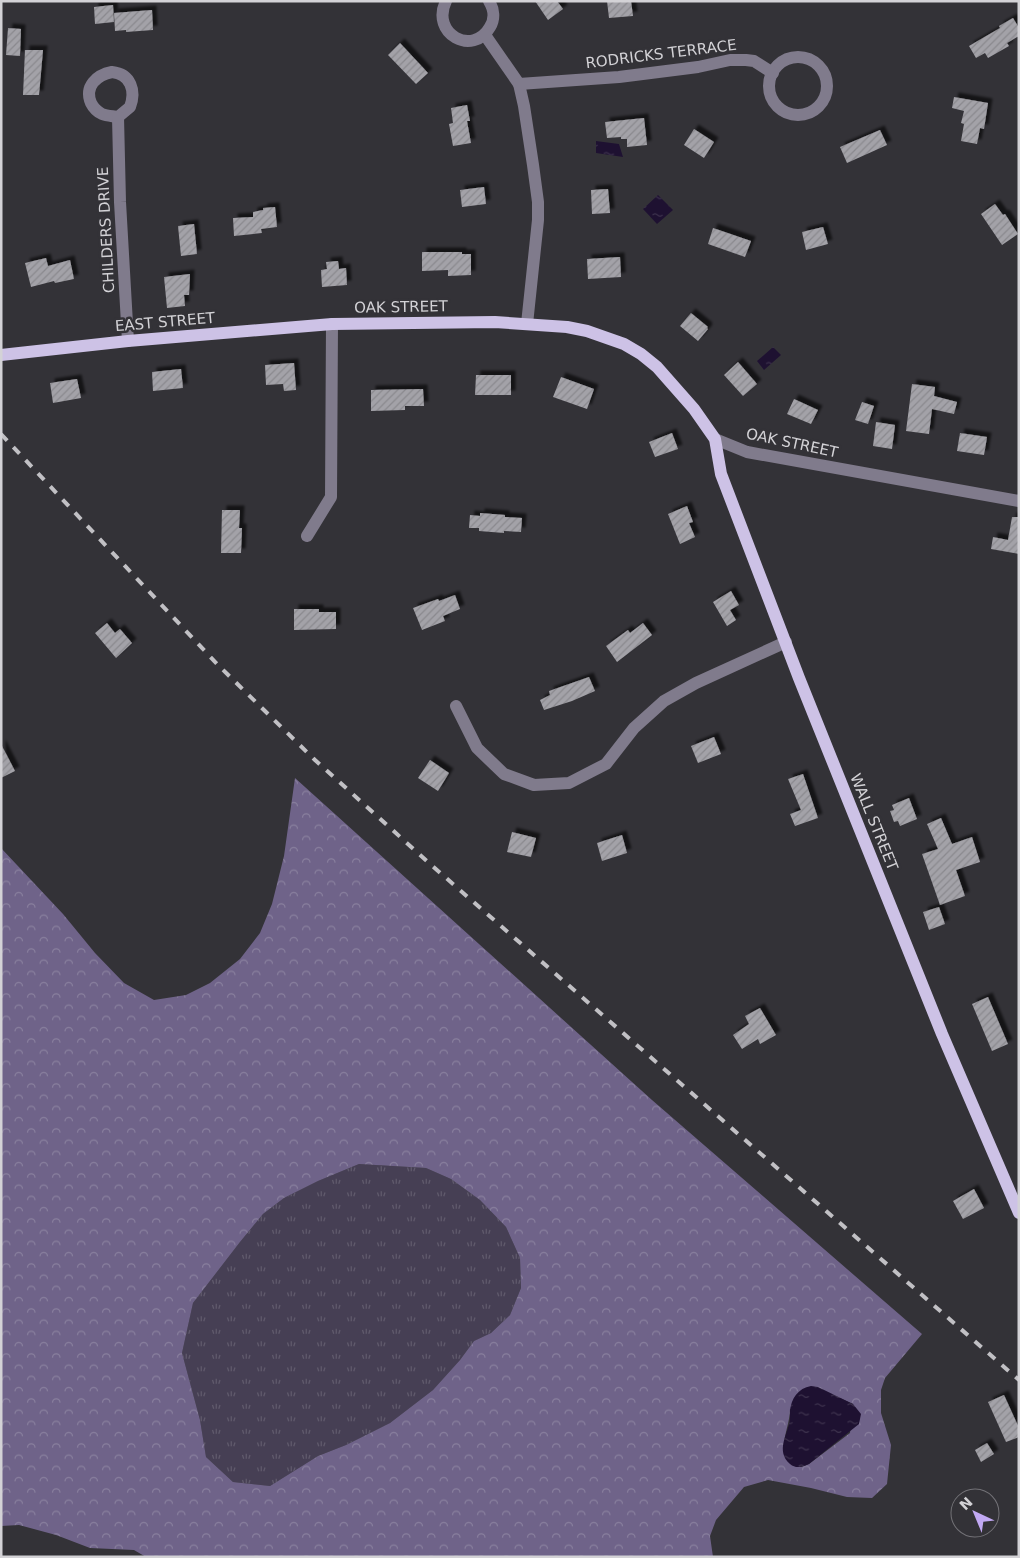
<svg xmlns="http://www.w3.org/2000/svg" width="1020" height="1558" font-family="'DejaVu Sans',sans-serif">
<style>
.grass{fill:url(#grass-tufts)}
.forest{fill:url(#forest-crowns);fill-rule:evenodd}
.water{fill:url(#water-ripples)}
.building{fill:url(#building-hatch);filter:url(#shadow)}
.lines{fill:none;stroke-linecap:round;stroke-linejoin:round}
.minor{stroke:#807b8c;stroke-width:12}
.major{stroke:#cdc2e6;stroke-width:12}
.rail{stroke:#c1c0c4;stroke-width:4;stroke-dasharray:9 9;stroke-linecap:butt}
.labels{text-anchor:middle;stroke-width:5;stroke-linejoin:round;paint-order:stroke}
.street-label{font-size:15px;fill:#d3d2d6;stroke:#333237}
</style>
<defs>
<pattern id="grass-tufts" width="24" height="20" patternUnits="userSpaceOnUse" patternTransform="scale(1.25)"><rect width="24" height="20" fill="#463f54"/><path d="M3 7l-1-3M5 7V3M7 7l1-3M15 17l-1-3M17 17v-4M19 17l1-3" fill="none" stroke="#605a6c"/></pattern>
<pattern id="forest-crowns" width="20" height="18" patternUnits="userSpaceOnUse" patternTransform="scale(1.25)"><rect width="20" height="18" fill="#6f6389"/><path d="M2 6a3 3 0 1 1 6 0M12 15a3 3 0 1 1 6 0" fill="none" stroke="#89809e"/></pattern>
<pattern id="water-ripples" width="26" height="14" patternUnits="userSpaceOnUse" patternTransform="scale(1.25)"><rect width="26" height="14" fill="#1e1131"/><path d="M2 4q2-2 4 0t4 0M15 11q2-2 4 0t4 0" fill="none" stroke="#3e334e"/></pattern>
<pattern id="building-hatch" width="6" height="6" patternUnits="userSpaceOnUse" patternTransform="scale(1.25)"><rect width="6" height="6" fill="#a3a2a8"/><path d="M-1 1l2-2M0 6l6-6M5 7l2-2" fill="none" stroke="#8a898e"/></pattern>
<filter id="shadow"><feDropShadow dx="4.5" dy="-4.5" stdDeviation="1" flood-color="#0009"/></filter>
</defs>
<rect width="100%" height="100%" fill="#333237"/>
<path class="grass" d="M359 1164 426 1168 451 1179 480 1200 506 1227 520 1258 521 1288 510 1315 491 1333 474 1341 460 1360 433 1390 390 1423 346 1445 318 1456 270 1486 233 1482 206 1457 200 1420 182 1353 193 1303 240 1242 263 1214 284 1198 318 1181Z"/>
<path class="forest" d="M295 778 652 1100 922 1334 885 1378 881 1390V1413L891 1445 887 1484 872 1498 847 1497 811 1488 768 1480 744 1487 716 1520 710 1536 713 1557H146L134 1550 90 1548 56 1535 19 1525 1 1526V848L63 914 95 953 124 983 154 1000 186 995 210 983 240 959 260 933 272 904 284 856ZM359 1164 426 1168 451 1179 480 1200 506 1227 520 1258 521 1288 510 1315 491 1333 474 1341 460 1360 433 1390 390 1423 346 1445 318 1456 270 1486 233 1482 206 1457 200 1420 182 1353 193 1303 240 1242 263 1214 284 1198 318 1181ZM833 1395 853 1404 850 1433 809 1464 801 1467 784 1453C782 1438 790 1424 790 1409Z"/>
<g class="water">
<path d="M596 141 619 144 623 157 596 153Z"/>
<path d="M658 195 673 210 657 224 643 209Z"/>
<path d="M773 347 781 355 764 370 757 361Z"/>
<path d="M811 1386 818 1387 853 1404 861 1414 859 1424 809 1464C802 1467 796 1469 790 1464 775 1451 788 1434 790 1419 790 1417 790 1414 790 1411 791 1399 798 1388 811 1386Z"/>
</g>
<g class="building">
<path d="M535 1H557L563 9 548 20Z"/>
<path d="M607 1H631L633 16 609 18Z"/>
<path d="M113 5 114 22 95 24 94 7Z"/>
<path d="M152 10 153 30 126 32V30L115 31 114 13Z"/>
<path d="M1013 18 1019 28V36L1007 43 1009 46 988 58 985 53 976 58 969 46 1000 28 999 26Z"/>
<path d="M8 28 21 29 20 56 6 55Z"/>
<path d="M400 43 428 73 416 84 388 55Z"/>
<path d="M25 50H43L39 95H23Z"/>
<path d="M954 97 988 103 984 129 980 128 977 144 961 141 964 124 961 123 964 111 952 108Z"/>
<path d="M467 105 470 121H467L471 143 453 146 449 124 453 123 451 108Z"/>
<path d="M644 118 647 145 627 147V139H621V137L607 138 605 122Z"/>
<path d="M694 129 714 142 704 158 684 145Z"/>
<path d="M880 130 887 145 847 163 840 147Z"/>
<path d="M484 187 486 204 462 207 460 190Z"/>
<path d="M608 189 610 213 592 214 591 190Z"/>
<path d="M995 204 1003 215 1005 214 1018 234 1002 245 981 214Z"/>
<path d="M275 207 277 227 261 229 262 233 234 236 233 218 253 217V212L263 210V208Z"/>
<path d="M194 224 197 254 181 256 178 226Z"/>
<path d="M823 227 828 244 806 250 802 232Z"/>
<path d="M713 228 751 241 745 257 708 244Z"/>
<path d="M422 252H462V254H471V275L448 276V270L422 271Z"/>
<path d="M620 257 621 277 588 279 587 259Z"/>
<path d="M46 258 48 266 70 260 74 279 55 283 54 281 31 287 25 263Z"/>
<path d="M338 261 339 269 346 268 347 285 322 287 321 270 327 269 326 262Z"/>
<path d="M190 274 189 295H184L185 306 167 308 164 277Z"/>
<path d="M691 313 708 327 707 328 708 329 698 341 680 326Z"/>
<path d="M738 362 757 384 743 396 724 375Z"/>
<path d="M294 363 296 390 284 391 283 384 266 385 265 365Z"/>
<path d="M181 369 183 388 153 391 152 372Z"/>
<path d="M476 375H511V395H475Z"/>
<path d="M561 377 594 389 587 409 553 397Z"/>
<path d="M77 379 81 398 53 403 50 383Z"/>
<path d="M912 384 935 387 934 396 957 402 954 414 932 409 929 434 906 431Z"/>
<path d="M423 389 424 406H405V410L371 411V390Z"/>
<path d="M794 399 818 410 811 424 787 414Z"/>
<path d="M862 402 874 406 868 424 855 420Z"/>
<path d="M876 422 895 425 892 449 873 446Z"/>
<path d="M672 433 678 449 655 457 649 442Z"/>
<path d="M960 433 987 437 984 455 957 451Z"/>
<path d="M687 506 693 522 689 523 695 537 680 544 668 514Z"/>
<path d="M222 510H240L239 528H242L241 553H221Z"/>
<path d="M480 513 505 515V517L522 518 521 532 504 531V533L479 531V528H469L470 515 480 516Z"/>
<path d="M1012 517H1019V554L991 549 993 537 1008 540Z"/>
<path d="M731 591 739 605 730 610 736 620 727 626 713 602Z"/>
<path d="M455 595 460 609 443 616 445 621 422 630 413 608 438 599 439 601Z"/>
<path d="M294 609H319V612H336V629L294 630Z"/>
<path d="M107 623 115 633 120 629 132 643 116 658 95 633Z"/>
<path d="M643 623 652 635 617 662 606 646 628 630 630 633Z"/>
<path d="M589 677 595 691 572 701 544 710 540 700 550 695 549 691Z"/>
<path d="M714 737 721 754 698 763 691 746Z"/>
<path d="M1 744 15 771 1 778Z"/>
<path d="M430 760 449 773 438 791 418 778Z"/>
<path d="M803 774 818 818 795 826 790 814 801 810 788 779Z"/>
<path d="M909 798 917 819 900 826 898 821 894 822 890 811 894 810 892 805Z"/>
<path d="M941 818 952 844 972 837 980 862 956 870 965 896 940 905 922 854 938 849 927 824Z"/>
<path d="M512 832 536 838 531 857 507 852Z"/>
<path d="M622 835 627 853 602 861 597 843Z"/>
<path d="M939 907 945 924 929 930 923 912Z"/>
<path d="M988 997 1008 1044 992 1051 972 1004Z"/>
<path d="M760 1008 776 1035 760 1044 758 1039 742 1049 733 1035 749 1024 745 1016Z"/>
<path d="M974 1189 984 1208 963 1219 953 1201Z"/>
<path d="M1004 1395 1019 1428V1437L1006 1442 988 1402Z"/>
<path d="M987 1443 994 1454 981 1462 975 1450Z"/>
</g>
<g class="lines">
<g class="minor">
<path d="M446 1C430 34 473 57 490 27 495 19 494 9 489 1"/>
<path d="M485 35 519 84 524 106 533 165 538 202V220L527 324"/>
<circle cx="798" cy="86" r="29"/>
<path d="M112 72C131 74 136 91 130 107L118 117C113 116 107 116 102 114 98 112 93 107 91 103 84 86 97 75 112 72Z"/>
<path d="M519 84 619 77 698 67 730 60H746L754 61 773 73"/>
<path d="M118 117 120 202 128 341"/>
<path d="M715 439 747 452 1019 501"/>
<path d="M307 536 331 497 332 324"/>
<path d="M456 706 477 748 504 774 534 785 569 783 606 764 634 728 664 701 696 683 786 642"/>
</g>
<path class="major" d="M1 355 128 341 332 324 495 322 567 327 587 331 624 344 641 354 657 367 694 409 715 439 721 474 799 678 942 1034 1019 1213"/>
<path class="rail" d="M1 434 218 665 315 760 429 863 1019 1380"/>
</g>
<g class="labels">
<g class="street-label">
<text transform="translate(661 54) rotate(-7)" y="5">RODRICKS TERRACE</text>
<text transform="translate(106 230) rotate(-93)" y="5">CHILDERS DRIVE</text>
<text transform="translate(401 307) rotate(-1)" y="5">OAK STREET</text>
<text transform="translate(165 322) rotate(-5)" y="5">EAST STREET</text>
<text transform="translate(792 443) rotate(12)" y="5">OAK STREET</text>
<text transform="translate(874 822) rotate(68)" y="5">WALL STREET</text>
</g>
</g>
<rect width="1020" height="1558" fill="none" stroke="#d3d2d6" stroke-width="5"/>
<g transform="translate(975 1513) rotate(316)"><circle r="24" fill="#333237" stroke="#737277"/>
<path d="M0-4L9 19L0 12L-9 19Z" fill="#c1a8f3"/>
<text y="-8" font-size="14" font-weight="bold" text-anchor="middle" fill="#d3d2d6">N</text>
</g>
</svg>
